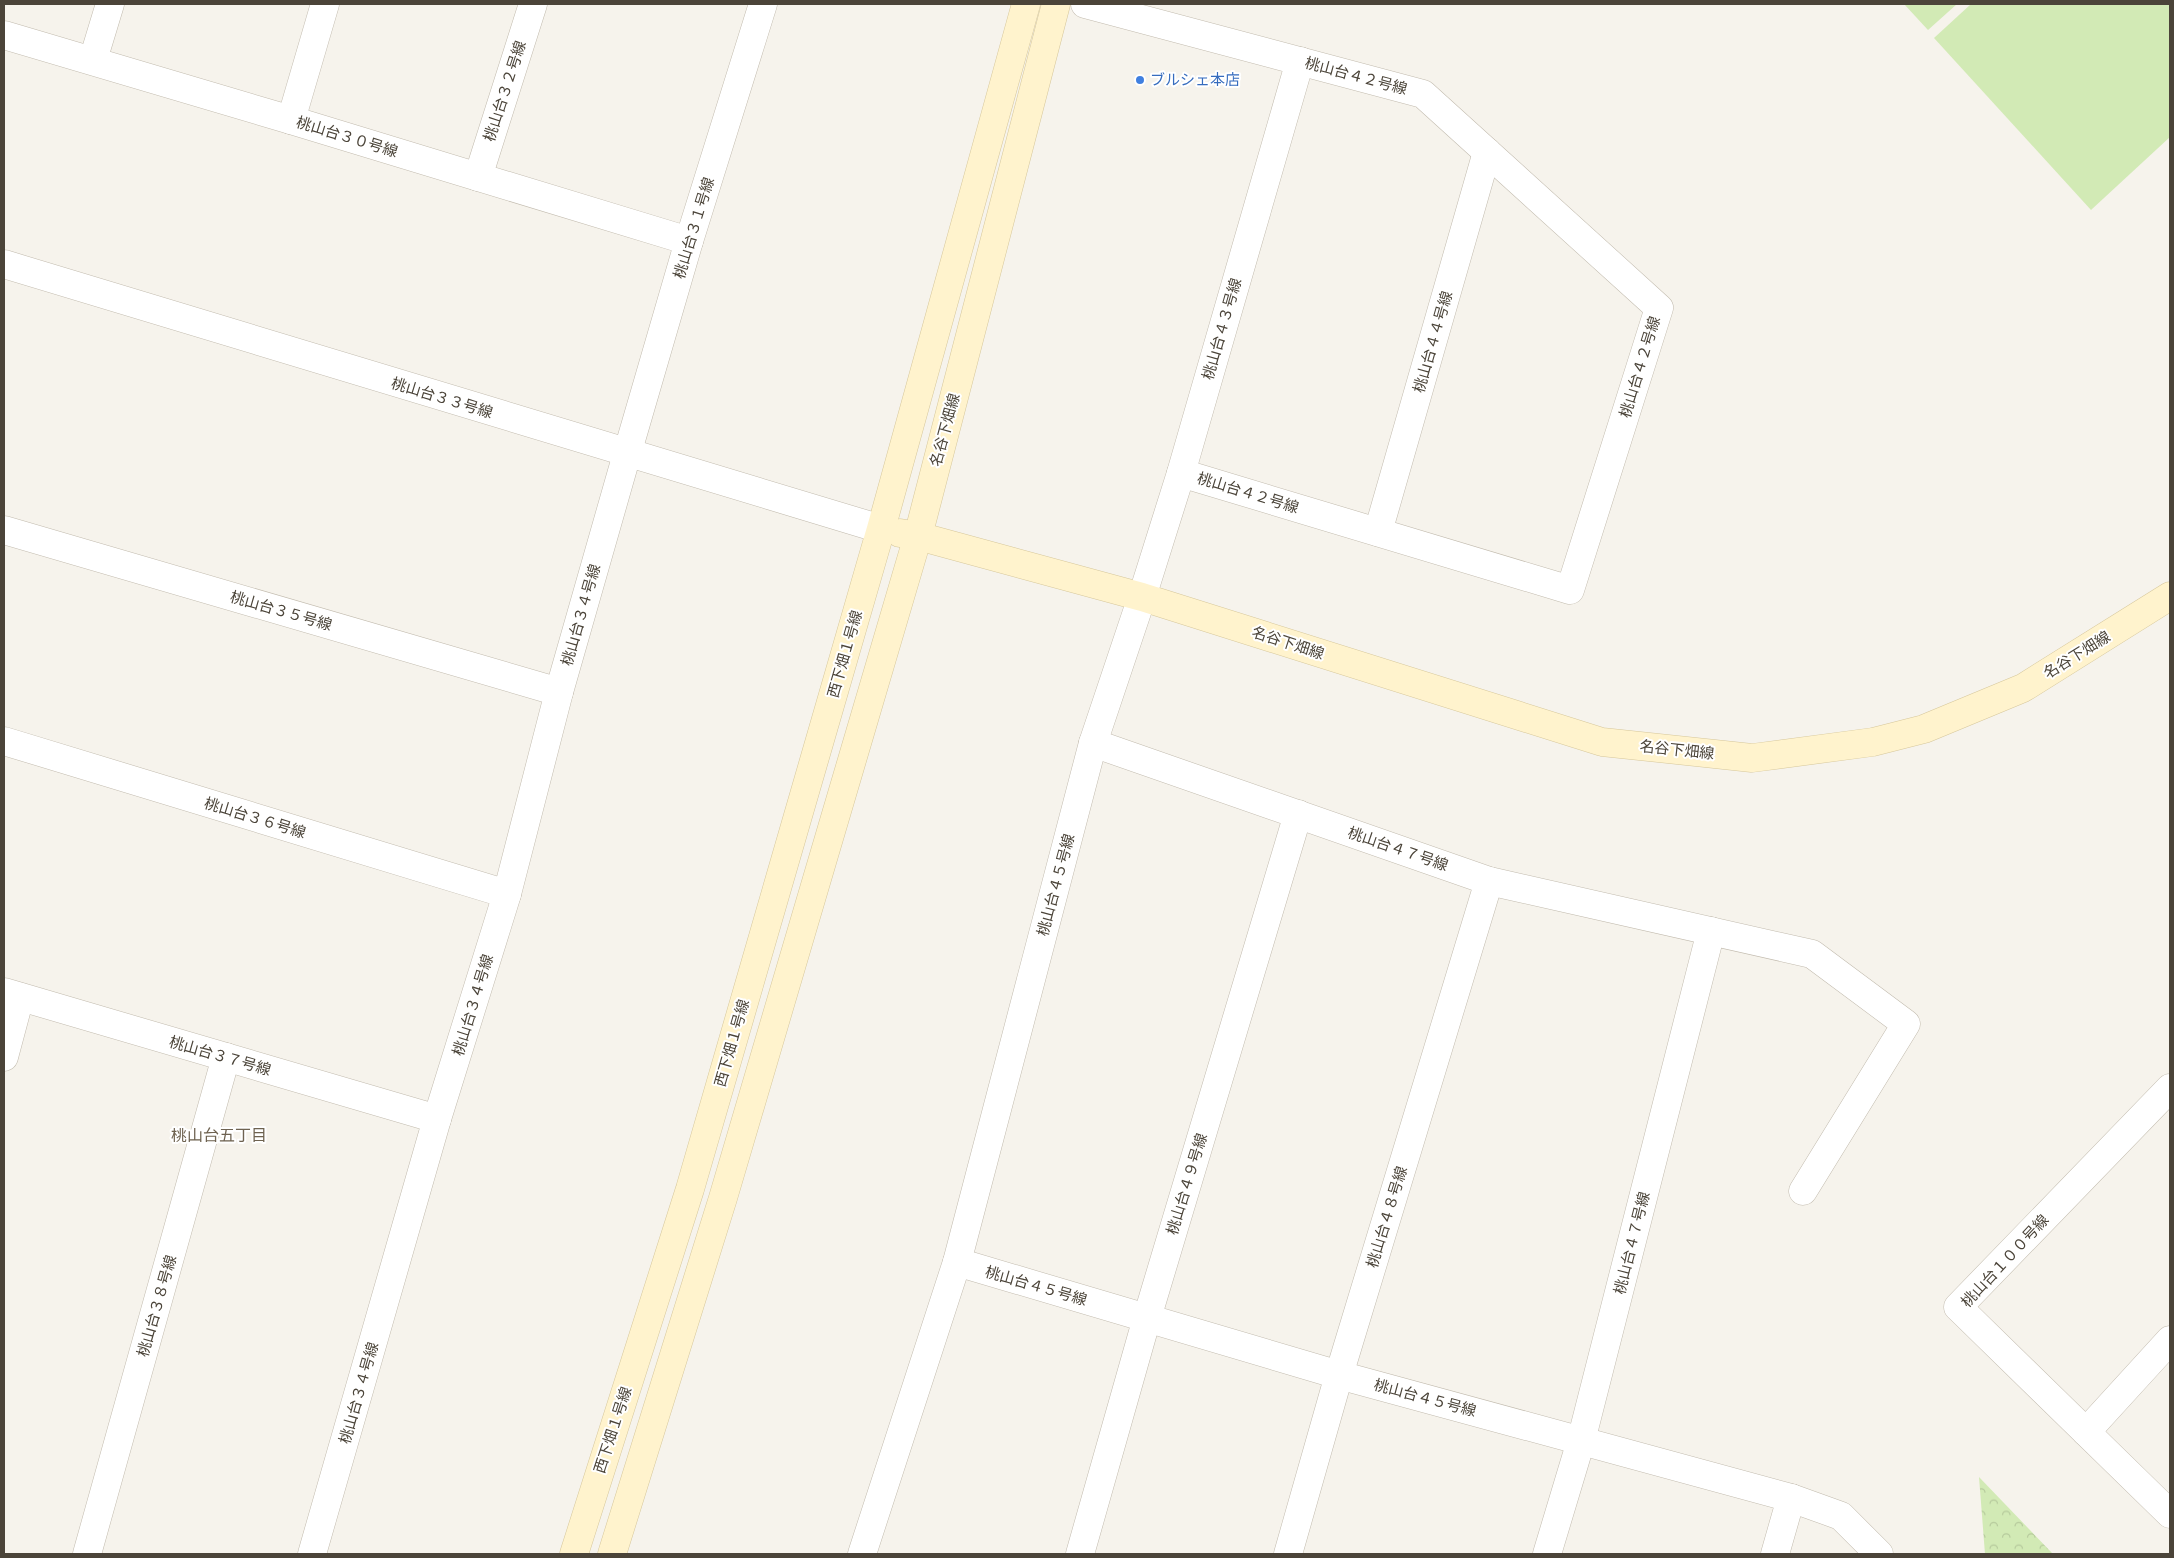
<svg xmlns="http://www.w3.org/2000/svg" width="2174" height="1558" font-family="Figtree,'Noto Sans JP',sans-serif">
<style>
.forest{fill:url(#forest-crowns)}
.park{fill:#d2eab5}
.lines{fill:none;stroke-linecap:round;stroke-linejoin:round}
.street-casing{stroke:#c2bbae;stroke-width:29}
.secondary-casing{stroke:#d6c79b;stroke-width:29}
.street{stroke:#fff;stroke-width:28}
.secondary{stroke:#fff3cd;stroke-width:28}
.shop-dot{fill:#3f7fe0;stroke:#fff;stroke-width:2}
.labels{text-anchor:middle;stroke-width:4;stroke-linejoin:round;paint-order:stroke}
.street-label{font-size:15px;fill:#4b4439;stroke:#fff}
.shop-label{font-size:15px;fill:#366cbe;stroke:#fff;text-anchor:start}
.neighbourhood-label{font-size:16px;fill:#6e6250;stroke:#fff}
</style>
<defs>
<pattern id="forest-crowns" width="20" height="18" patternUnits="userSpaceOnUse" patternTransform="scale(1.25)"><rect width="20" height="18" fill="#d2eab5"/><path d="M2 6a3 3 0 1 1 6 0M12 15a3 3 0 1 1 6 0" fill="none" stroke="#b6ca9c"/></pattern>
</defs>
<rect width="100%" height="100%" fill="#f6f3ec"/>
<path class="forest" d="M1979 1477 2053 1554H1985Z"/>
<g class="park">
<path d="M1904 4H1957L1928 30Z"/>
<path d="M1971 4H2170V137L2091 210 1934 38Z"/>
</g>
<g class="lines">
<g class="street-casing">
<g id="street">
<path d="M1085 4 1423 94 1659 308 1570 590 1181 473"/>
<path d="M4 35 291 120 689 241"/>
<path d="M93 60 110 4"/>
<path d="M291 120 325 4"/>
<path d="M478 177 533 4"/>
<path d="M4 264 881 529"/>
<path d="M4 530 559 692"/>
<path d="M1378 532 1487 152"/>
<path d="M4 741 507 894"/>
<path d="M1093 743 1489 881 1812 954 1906 1024 1803 1191"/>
<path d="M4 992 437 1119"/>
<path d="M4 1057 20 997"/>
<path d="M2170 1088 1958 1307 2170 1514"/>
<path d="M957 1262 1339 1375 1791 1498 1841 1516 1879 1554"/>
<path d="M2086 1432 2170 1340"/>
<path d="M87 1554 226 1057"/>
<path d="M312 1554 437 1119 507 894 559 692 627 454 689 241 763 4"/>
<path d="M862 1554 957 1262 1093 743 1142 597 1181 473 1300 61"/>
<path d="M1080 1554 1147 1318 1298 814"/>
<path d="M1288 1554 1339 1375 1489 881"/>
<path d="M1547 1554 1581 1441 1711 931"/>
<path d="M1775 1554 1791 1498"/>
</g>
</g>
<g class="secondary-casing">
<g id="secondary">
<path d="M900 533 918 536 1142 597 1602 742 1752 758 1873 742 1924 729 2023 688 2170 596"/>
<path d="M574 1554 690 1189 881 529 1026 4"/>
<path d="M612 1554 723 1198 918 536 1056 4"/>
</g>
</g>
<use href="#street" class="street"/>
<use href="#secondary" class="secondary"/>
</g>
<circle class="shop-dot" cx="1140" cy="80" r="5"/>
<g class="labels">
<g class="street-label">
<text transform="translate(1356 76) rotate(15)" y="5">桃山台４２号線</text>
<text transform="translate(505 91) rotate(-72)" y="5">桃山台３２号線</text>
<text transform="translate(347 137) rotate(17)" y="5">桃山台３０号線</text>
<text transform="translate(694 228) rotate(-73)" y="5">桃山台３１号線</text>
<text transform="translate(1222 329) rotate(-74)" y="5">桃山台４３号線</text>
<text transform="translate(1433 342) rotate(-74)" y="5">桃山台４４号線</text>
<text transform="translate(1640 367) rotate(-73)" y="5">桃山台４２号線</text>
<text transform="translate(442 398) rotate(17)" y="5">桃山台３３号線</text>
<text transform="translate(945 430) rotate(-75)" y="5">名谷下畑線</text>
<text transform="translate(1248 493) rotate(17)" y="5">桃山台４２号線</text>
<text transform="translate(281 611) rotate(16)" y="5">桃山台３５号線</text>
<text transform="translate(581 615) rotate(-74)" y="5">桃山台３４号線</text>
<text transform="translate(1288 643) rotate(18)" y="5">名谷下畑線</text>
<text transform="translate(845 654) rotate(-74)" y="5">西下畑１号線</text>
<text transform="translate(2077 655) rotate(-32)" y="5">名谷下畑線</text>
<text transform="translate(1677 750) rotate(6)" y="5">名谷下畑線</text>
<text transform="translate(255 818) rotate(17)" y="5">桃山台３６号線</text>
<text transform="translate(1398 849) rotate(19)" y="5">桃山台４７号線</text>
<text transform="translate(1056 885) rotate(-75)" y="5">桃山台４５号線</text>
<text transform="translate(473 1005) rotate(-73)" y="5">桃山台３４号線</text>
<text transform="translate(732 1043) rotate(-74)" y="5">西下畑１号線</text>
<text transform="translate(220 1056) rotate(16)" y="5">桃山台３７号線</text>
<text transform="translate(1187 1184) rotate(-73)" y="5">桃山台４９号線</text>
<text transform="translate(1387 1217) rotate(-73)" y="5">桃山台４８号線</text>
<text transform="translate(1632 1243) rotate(-76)" y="5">桃山台４７号線</text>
<text transform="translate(2005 1261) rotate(-47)" y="5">桃山台１００号線</text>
<text transform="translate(1036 1286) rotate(16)" y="5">桃山台４５号線</text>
<text transform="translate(157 1306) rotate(-74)" y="5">桃山台３８号線</text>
<text transform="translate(359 1393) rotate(-74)" y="5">桃山台３４号線</text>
<text transform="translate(1425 1398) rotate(15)" y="5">桃山台４５号線</text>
<text transform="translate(613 1430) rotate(-72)" y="5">西下畑１号線</text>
</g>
<g class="shop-label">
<text x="1150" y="85">ブルシェ本店</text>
</g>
<g class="neighbourhood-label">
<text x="219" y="1141">桃山台五丁目</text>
</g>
</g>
<rect width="2174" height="1558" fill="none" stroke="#4b4439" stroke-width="10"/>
</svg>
